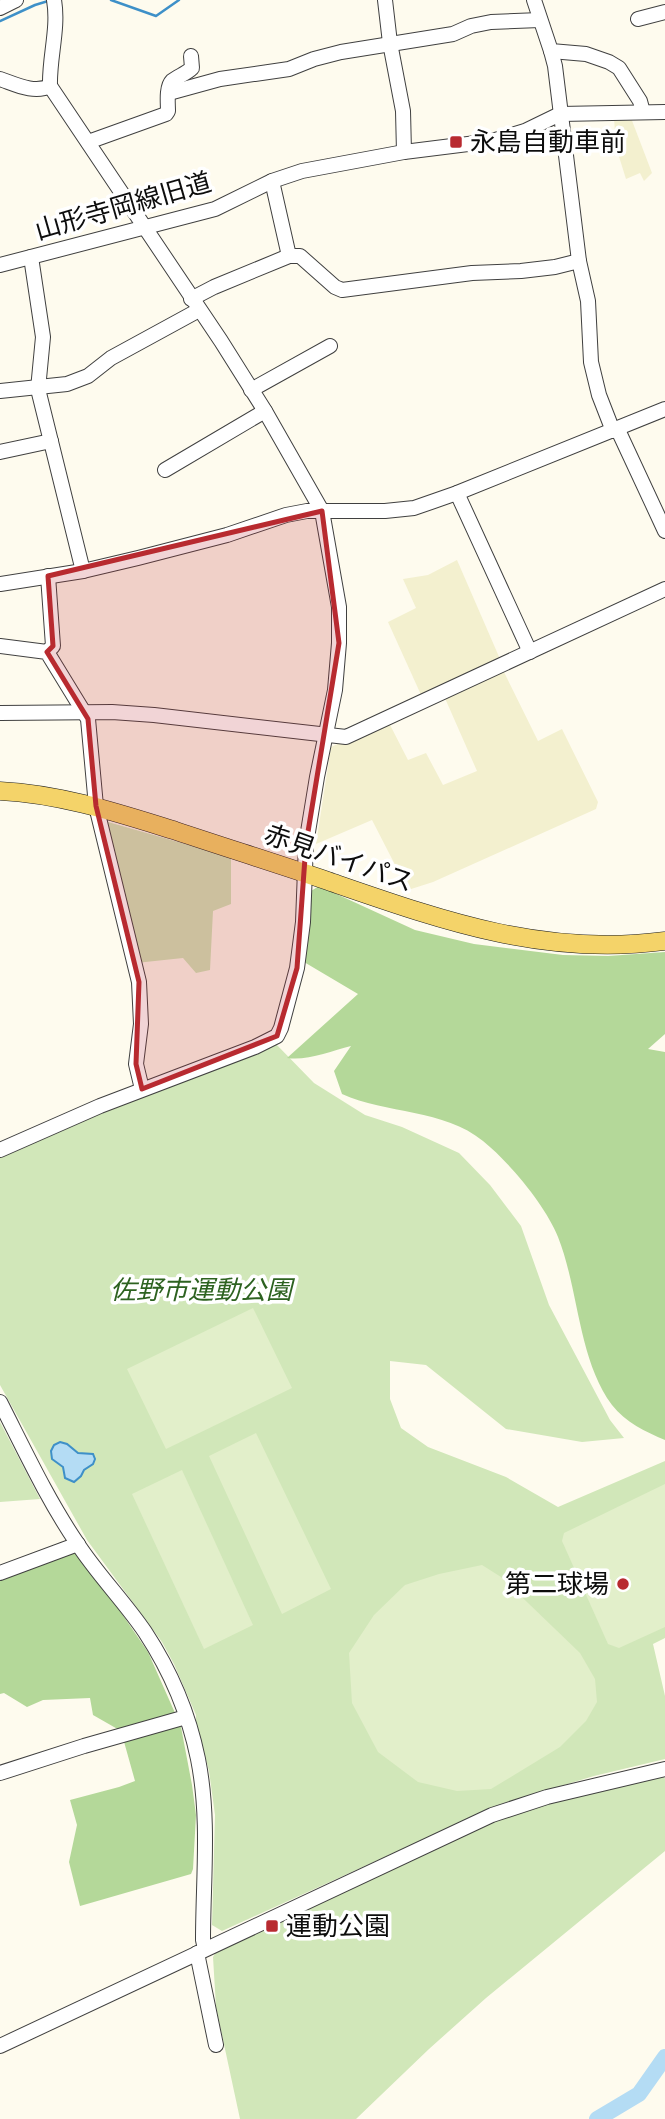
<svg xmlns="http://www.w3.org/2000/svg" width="665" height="2119" font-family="Spectral,'Noto Sans JP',serif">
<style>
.farmland{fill:#f3f0cf}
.green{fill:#d1e7b9}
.forest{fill:#b4d899}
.pitch{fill:#e2efca}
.water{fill:#b4dcf4;stroke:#3e90c8;stroke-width:2}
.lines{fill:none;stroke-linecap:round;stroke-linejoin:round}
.stream{stroke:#3e90c8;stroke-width:2.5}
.river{stroke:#b4dcf4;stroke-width:16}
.minor-casing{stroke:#404040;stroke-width:16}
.major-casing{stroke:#1e1e1e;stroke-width:19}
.minor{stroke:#fff;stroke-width:14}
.major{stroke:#f4d369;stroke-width:18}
.marked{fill:#b82a30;fill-opacity:0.2;stroke:#b82a30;stroke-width:5;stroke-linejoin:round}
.poi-dot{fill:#b82a30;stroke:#fff;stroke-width:2.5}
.labels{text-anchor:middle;stroke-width:7;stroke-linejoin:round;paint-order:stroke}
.poi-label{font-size:26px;fill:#0d0d0d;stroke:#fff;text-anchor:start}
.street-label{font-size:26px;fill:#0d0d0d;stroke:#fff}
.park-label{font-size:26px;font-style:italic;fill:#2d6220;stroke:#fff}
</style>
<rect width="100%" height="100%" fill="#fefbee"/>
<g class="farmland">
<path d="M614 118H631L652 173 644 181 640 173 626 179 616 147Z"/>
<path d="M457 560 500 659 422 697 388 622 416 608 403 579 428 575Z"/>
<path d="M502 668 538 741 562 729 598 802 596 809 433 882 408 890 372 820 316 844 331 747 388 721 408 760 426 753 443 785 477 771 444 696Z"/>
</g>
<g class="green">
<path d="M101 820 231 857V904L213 911 210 970 196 973 183 958 136 963Z"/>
<path d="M275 1043 314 1083 365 1115 402 1127 459 1153 490 1185 521 1226 549 1305 610 1420 624 1438 582 1442 506 1429 426 1365 390 1361V1399L401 1428 428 1447 506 1477 558 1507 665 1461V1638L653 1644 665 1696V1759L594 1776 501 1804 222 1931 212 1925 215 1815 209 1771 196 1722V1715L174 1664 162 1642 87 1540 0 1385V1156L99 1113Z"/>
<path d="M0 1422 40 1499 0 1502Z"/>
<path d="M663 1774 665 1779V1851L486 1998 429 2049 356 2119H240L216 2007 213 1957 217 1950 480 1826 524 1808Z"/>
</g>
<g class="forest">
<path d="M319 886 415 930 474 944 563 955 608 956 665 952V1034L648 1049 665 1052V1440C646 1432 625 1422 612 1405 578 1359 579 1290 558 1237 546 1206 509 1162 483 1141 444 1109 386 1114 342 1094L334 1071 351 1046C331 1051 307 1061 287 1058L358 994 304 962 311 891Z"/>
<path d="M69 1552 77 1553 118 1608 148 1652 175 1713 169 1718 171 1727H181L192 1785 196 1815 193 1869 191 1874 80 1906 69 1862 77 1825 70 1800 119 1787 135 1781 121 1731 93 1715 90 1698 43 1700 27 1707 4 1693 0 1694V1577Z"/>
</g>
<g class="pitch">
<path d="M253 1308 292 1388 166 1449 127 1369Z"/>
<path d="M256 1433 331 1589 282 1614 209 1456Z"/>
<path d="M182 1470 253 1625 204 1649 132 1494Z"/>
<path d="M665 1484V1627L619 1648 608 1644 562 1541 564 1533Z"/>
<path d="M482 1565 501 1577 580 1653 595 1679 597 1702 586 1721 560 1747 491 1789 457 1791 418 1782 378 1752 352 1703 349 1653 374 1615 405 1585 439 1574Z"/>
</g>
<path class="water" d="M60 1442 67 1444 78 1453 93 1454 95 1459 93 1464 84 1470 81 1476 74 1482 65 1478 63 1467 52 1459 51 1451 54 1445Z"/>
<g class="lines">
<g class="stream">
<path d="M111 0 156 16 179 0"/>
<path d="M0 21 35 5 48 1"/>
</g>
<path class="river" d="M597 2119 639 2094 665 2057"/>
<g class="minor-casing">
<g id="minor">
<path d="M385 0 390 43 403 111 404 152"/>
<path d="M534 0 551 51 586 54 609 62 619 68 640 101 643 112"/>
<path d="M0 8 16 0"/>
<path d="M638 19 665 12"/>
<path d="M551 51 555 66 579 261 588 301 591 362 599 395 613 431"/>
<path d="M0 79C15 84 34 94 50 86"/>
<path d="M169 93 220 79 289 69 314 59 341 52 453 34 471 26 491 22 540 20"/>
<path d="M88 142 166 114 168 111C168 104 166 87 172 81 178 76 186 74 192 68L191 56"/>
<path d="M272 181 289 256"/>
<path d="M31 257 43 337 38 389 83 571"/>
<path d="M0 265 215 209 272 181 302 171 404 152 492 141 525 131 560 114 665 112"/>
<path d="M191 299 214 287 289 256H300L335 287 342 290 472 273 521 271 555 267 579 261"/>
<path d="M251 390 330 346"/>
<path d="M0 391 67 384 88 376 111 358 199 310"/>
<path d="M618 430 665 531"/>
<path d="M0 452 51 441"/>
<path d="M165 470 265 411"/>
<path d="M457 493 530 652"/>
<path d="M0 584 83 571 138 558 227 535 286 515 307 511H385L414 508 457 493 665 409"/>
<path d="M0 646 47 652 88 719 96 806 139 982 141 1024 136 1064 142 1089"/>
<path d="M47 652 53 646 48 576"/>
<path d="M0 713 112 712 154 715 346 737 665 589"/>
<path d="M0 1150 100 1106 255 1047 277 1036 281 1028 297 968 303 922 306 844 317 777 335 690 339 643V607L322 511 265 411 221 341 50 86C49 58 59 28 54 0"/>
<path d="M0 1402C24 1449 47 1499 77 1543 97 1574 124 1601 145 1632 170 1670 189 1715 198 1759 210 1819 203 1880 203 1940L205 1949"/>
<path d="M0 1573 78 1544"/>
<path d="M0 1773 84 1746 186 1717"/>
<path d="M197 1953 216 2045"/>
<path d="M0 2046 492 1815 547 1797 665 1769"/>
</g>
</g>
<g class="major-casing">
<path id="major" d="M0 791C61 794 118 813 176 831 227 848 278 864 328 881 441 920 543 957 665 941"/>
</g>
<use href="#minor" class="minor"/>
<use href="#major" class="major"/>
</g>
<path class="marked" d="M322 511 339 643 306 844 297 968 277 1036 142 1089 136 1064 139 982 96 806 88 719 47 652 53 646 48 576Z"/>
<g class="poi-dot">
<rect x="449" y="135" width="14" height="14" rx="3.5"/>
<circle cx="623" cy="1584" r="7"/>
<rect x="265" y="1919" width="14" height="14" rx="3.5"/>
</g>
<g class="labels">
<g class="poi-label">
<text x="470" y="151">永島自動車前</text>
<text x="609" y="1593" text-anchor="end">第二球場</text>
<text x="286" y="1935">運動公園</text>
</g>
<g class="street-label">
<text transform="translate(123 206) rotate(-16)" y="9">山形寺岡線旧道</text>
<text transform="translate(339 858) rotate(19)" y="9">赤見バイパス</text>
</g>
<g class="park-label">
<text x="201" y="1299">佐野市運動公園</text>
</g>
</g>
</svg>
